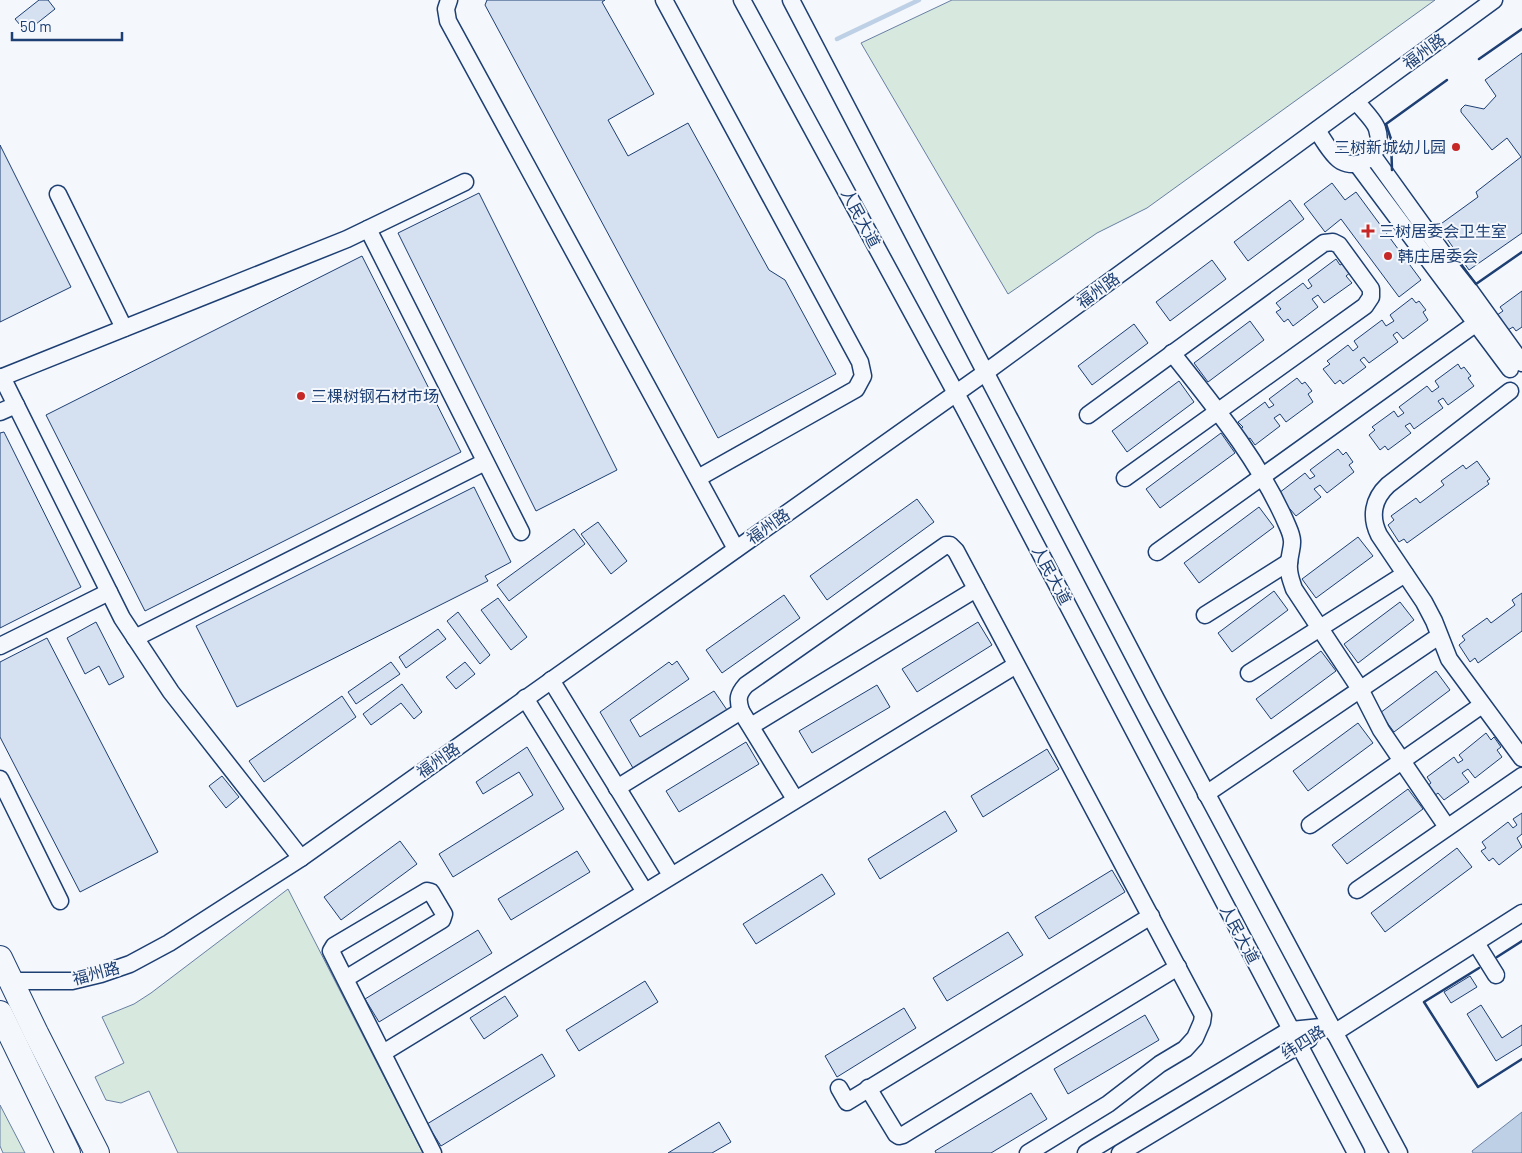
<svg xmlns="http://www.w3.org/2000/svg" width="1522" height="1153" font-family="Barlow,'Noto Sans SC',sans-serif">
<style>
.green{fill:#d7e8df;stroke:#687fa3}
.water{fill:#bed0e5;stroke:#687fa3}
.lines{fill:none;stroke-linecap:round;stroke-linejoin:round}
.stream{stroke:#bed0e5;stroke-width:4.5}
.building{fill:#d5e0f0;stroke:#1d3f73}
.minor-casing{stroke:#1d3f73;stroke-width:19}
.highway-casing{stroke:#1d3f73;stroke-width:26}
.minor{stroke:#f4f7fb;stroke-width:16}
.highway{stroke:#f4f7fb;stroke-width:24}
.wall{stroke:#1d3f73;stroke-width:2.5}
.poi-dot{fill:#c62828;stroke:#f4f7fb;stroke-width:2}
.labels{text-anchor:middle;stroke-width:4;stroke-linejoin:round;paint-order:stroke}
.street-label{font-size:16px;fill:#1d3f73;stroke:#f4f7fb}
.poi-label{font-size:16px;fill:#1d3f73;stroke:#f4f7fb;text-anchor:start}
</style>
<rect width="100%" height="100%" fill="#f4f7fb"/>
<g class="green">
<path d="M952 0H1435L1147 208 1097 233 1008 294 861 43Z"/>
<path d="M288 889 423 1153H178L149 1091 121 1103 106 1100 95 1077 124 1063 102 1017 134 1004 151 993Z"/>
<path d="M0 1105 25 1153H3L0 1146Z"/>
</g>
<path class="water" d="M1522 1112V1153H1473L1472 1151Z"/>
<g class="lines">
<path class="stream" d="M837 39 919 0"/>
</g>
<g class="building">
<path d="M39 0H48L55 9 26 32 15 19Z"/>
<path d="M487 0H605L602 2 654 94 608 120 628 156 688 123 769 270 785 280 836 374 718 438 485 5Z"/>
<path d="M1522 53V233L1469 270 1438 226 1478 197 1476 192 1521 157 1507 138 1492 150 1461 112V109L1465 105 1484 109 1496 96 1485 80Z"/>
<path d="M0 145 71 287 0 322Z"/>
<path d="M1332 183 1345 200 1356 192 1421 280 1399 297 1341 219 1325 232 1304 204Z"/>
<path d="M479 193 617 470 536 511 398 233Z"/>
<path d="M1290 200 1304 219 1248 261 1234 242Z"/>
<path d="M362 256 461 452 145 611 46 415Z"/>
<path d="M1336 259 1340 265 1344 263 1351 272 1346 276 1352 283 1324 303 1318 295 1312 299 1318 307 1293 326 1288 319 1284 322 1276 312 1281 309 1276 303 1303 283 1308 289 1312 286 1308 280Z"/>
<path d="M1212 260 1226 279 1170 321 1156 302Z"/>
<path d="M1522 291V327L1516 331 1513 327 1508 330 1497 315 1503 311 1500 307Z"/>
<path d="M1412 298 1416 303 1419 301 1426 310 1423 312 1428 320 1403 339 1397 332 1393 335 1398 342 1369 363 1364 357 1360 360 1366 367 1343 384 1340 380 1335 384 1323 369 1330 364 1327 361 1348 345 1353 351 1358 347 1354 341 1382 320 1386 326 1394 321 1390 315Z"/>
<path d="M1250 321 1264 340 1208 382 1194 363Z"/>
<path d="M1134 324 1148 343 1092 385 1078 366Z"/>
<path d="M1458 364 1461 369 1464 367 1471 376 1468 378 1474 386 1448 405 1443 398 1438 401 1443 408 1414 429 1410 423 1405 426 1411 433 1388 450 1385 446 1380 450 1369 435 1375 430 1372 427 1394 411 1398 417 1404 413 1399 407 1427 386 1432 392 1439 387 1435 381Z"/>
<path d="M1297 378 1302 384 1305 382 1312 391 1308 394 1313 402 1286 422 1280 414 1274 418 1280 426 1255 445 1250 438 1245 441 1238 431 1243 427 1238 422 1265 402 1269 408 1274 405 1269 399Z"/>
<path d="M1179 381 1194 402 1127 452 1112 431Z"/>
<path d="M4 432 81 587 0 628V433Z"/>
<path d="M1221 433 1235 453 1160 508 1146 489Z"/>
<path d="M1338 449 1343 455 1346 452 1353 462 1349 465 1354 472 1327 493 1320 485 1314 489 1321 497 1296 516 1290 509 1286 512 1279 493 1305 473 1310 479 1315 476 1310 470Z"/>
<path d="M1477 461 1490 479 1487 481 1489 484 1407 543 1404 539 1399 542 1388 525 1394 520 1391 516 1416 498 1420 503 1444 485 1441 481 1463 465 1466 469Z"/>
<path d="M474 487 511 562 485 576 488 581 237 707 196 626Z"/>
<path d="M917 499 934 522 827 600 810 576Z"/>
<path d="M1259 507 1274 527 1199 583 1184 563Z"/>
<path d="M598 522 627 561 611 574 581 534Z"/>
<path d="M574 529 585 544 509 601 497 585Z"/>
<path d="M1358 537 1373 556 1316 598 1302 579Z"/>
<path d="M1274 591 1288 610 1232 652 1218 633Z"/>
<path d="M1522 593V631L1478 663 1475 658 1470 662 1459 645 1465 640 1462 636 1487 618 1491 623 1515 605 1512 600Z"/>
<path d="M784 595 800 618 722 673 706 650Z"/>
<path d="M498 598 527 637 511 650 481 610Z"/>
<path d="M1400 602 1414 620 1358 663 1344 644Z"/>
<path d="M458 612 490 655 480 664 447 621Z"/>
<path d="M96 622 124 677 109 685 99 666 85 674 67 638Z"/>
<path d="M978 622 992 645 917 692 902 669Z"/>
<path d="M438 629 446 639 406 668 399 657Z"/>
<path d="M47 638 158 852 80 892 0 737V662Z"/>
<path d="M1321 651 1336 671 1271 719 1256 699Z"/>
<path d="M677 661 689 679 630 720 640 737 714 691 727 710 633 768 600 712 669 662 672 665Z"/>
<path d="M391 662 400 674 356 704 348 692Z"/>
<path d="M465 662 475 674 456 689 446 677Z"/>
<path d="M1436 671 1450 690 1394 732 1380 713Z"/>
<path d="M402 684 422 712 414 719 401 703 371 725 363 714Z"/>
<path d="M877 685 890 707 812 753 799 731Z"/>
<path d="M342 696 356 717 264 782 249 761Z"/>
<path d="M1358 723 1373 743 1308 791 1293 771Z"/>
<path d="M1486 733 1491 740 1494 737 1501 747 1497 750 1502 757 1475 778 1468 769 1462 773 1469 782 1444 800 1438 793 1434 796 1427 786 1431 783 1427 777 1454 757 1458 763 1463 760 1459 755Z"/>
<path d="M746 742 759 764 679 812 666 791Z"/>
<path d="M527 747 564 809 453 877 439 854 533 795 519 772 483 794 476 782Z"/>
<path d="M1047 749 1059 769 983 817 971 796Z"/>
<path d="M222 776 239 797 226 808 209 786Z"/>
<path d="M1408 789 1423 809 1347 864 1332 845Z"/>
<path d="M945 811 957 831 880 879 868 859Z"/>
<path d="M1522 813V834L1517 838 1522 847 1499 865 1493 858 1489 861 1481 851 1486 848 1482 842 1508 822 1513 828 1517 825 1513 819Z"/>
<path d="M400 841 417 864 341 920 324 897Z"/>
<path d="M1457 848 1472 867 1385 932 1371 913Z"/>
<path d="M577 851 590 872 511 920 498 899Z"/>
<path d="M1112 870 1125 892 1049 939 1035 917Z"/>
<path d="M822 874 835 894 756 944 743 924Z"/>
<path d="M478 930 492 953 379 1022 365 999Z"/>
<path d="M1008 932 1023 955 947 1001 933 978Z"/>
<path d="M1470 976 1477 987 1451 1003 1444 992Z"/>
<path d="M645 981 658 1002 579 1051 566 1030Z"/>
<path d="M505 996 518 1016 484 1039 470 1018Z"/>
<path d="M1481 1005 1502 1038 1522 1025V1045L1496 1061 1467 1014Z"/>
<path d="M904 1008 916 1028 837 1077 825 1056Z"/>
<path d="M1145 1015 1159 1040 1068 1094 1054 1069Z"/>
<path d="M542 1054 555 1076 441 1146 427 1124Z"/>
<path d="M1031 1093 1047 1119 991 1153H936L935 1151Z"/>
<path d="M719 1122 731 1142 712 1153H668Z"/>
</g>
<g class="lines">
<g class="minor-casing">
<g id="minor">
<path d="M449 0 446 9 448 21 736 549"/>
<path d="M664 0 860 362 863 376 856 389 698 478"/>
<path d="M742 0 964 408 1356 1153"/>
<path d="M791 0 1156 699 1399 1153"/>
<path d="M1317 130C1322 138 1333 157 1341 161 1362 172 1385 152 1377 129 1375 121 1361 108 1356 101"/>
<path d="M1373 156 1522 363"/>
<path d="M1357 164 1510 369"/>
<path d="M58 194 124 328"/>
<path d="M368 229 521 532"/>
<path d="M1172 353C1215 407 1261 463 1288 527 1296 545 1290 547 1289 564 1288 573 1291 580 1294 589L1360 689 1381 730 1447 827"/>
<path d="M2 377 122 618 171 692 301 858"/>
<path d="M0 378 347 239 465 182"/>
<path d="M1510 391 1388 485C1373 499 1370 517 1379 535L1424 602 1434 621 1449 659 1522 758"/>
<path d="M0 412 16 405"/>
<path d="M1088 415 1324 243 1333 242 1339 245 1371 289V297L1365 306 1125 478"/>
<path d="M1157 552 1475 324"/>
<path d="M1205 615 1289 562"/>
<path d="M135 638 485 462"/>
<path d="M0 646 109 592"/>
<path d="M1249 673 1405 574"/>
<path d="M551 680 671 875"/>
<path d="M525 698 645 892"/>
<path d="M751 726 976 589"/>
<path d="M0 779 60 901"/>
<path d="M617 788 741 711"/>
<path d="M1206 794 1439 636"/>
<path d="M795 799 741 711C737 699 738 694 746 685L946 545H950L956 551 1203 1015 1202 1022 1195 1038 1185 1049 1160 1064 1108 1104 1028 1153"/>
<path d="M1310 825 1482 705"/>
<path d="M1357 890 1522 776"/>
<path d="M1476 943 1496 975"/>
<path d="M345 979 442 920 444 914 431 892 427 891 334 946 331 951 345 979 433 1153"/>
<path d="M11 981H72L101 974 130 964 169 943 301 858 986 372 1494 0"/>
<path d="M1334 1033 1522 913"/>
<path d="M383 1053 1016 665"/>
<path d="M839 1088 847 1102 1151 916"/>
<path d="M868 1088 896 1134 899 1136 903 1135 1178 967"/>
<path d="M1086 1153 1283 1034 1291 1030 1331 1026"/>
<path d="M1120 1153 1309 1039"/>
</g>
</g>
<g class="highway-casing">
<g id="highway">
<path d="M0 958 36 1033 97 1153"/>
<path d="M0 1013 68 1153"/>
</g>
</g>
<use href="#minor" class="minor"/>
<use href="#highway" class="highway"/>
<g class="wall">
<path d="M1479 59 1522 29"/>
<path d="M1392 170 1391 139 1386 124 1447 80"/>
<path d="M1461 265 1476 284 1522 252"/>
<path d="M1497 957 1522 941"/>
<path d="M1479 968 1424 1002 1478 1087 1522 1059"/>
</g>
</g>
<g class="poi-dot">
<circle cx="1456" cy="147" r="5"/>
<path d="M1365.5 223.5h5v5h5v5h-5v5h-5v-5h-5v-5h5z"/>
<circle cx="1388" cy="256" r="5"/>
<circle cx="301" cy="396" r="5"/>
</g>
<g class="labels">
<g class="street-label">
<text transform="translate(1424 51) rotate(-36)" y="6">福州路</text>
<text transform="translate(861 218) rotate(62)" y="6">人民大道</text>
<text transform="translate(1098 290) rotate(-36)" y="6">福州路</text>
<text transform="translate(768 526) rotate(-35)" y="6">福州路</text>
<text transform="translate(1052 575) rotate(62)" y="6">人民大道</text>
<text transform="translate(438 760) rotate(-35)" y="6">福州路</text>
<text transform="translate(1240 934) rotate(62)" y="6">人民大道</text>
<text transform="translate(96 973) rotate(-15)" y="6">福州路</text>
<text transform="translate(1303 1042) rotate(-32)" y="6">纬四路</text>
</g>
<g class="poi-label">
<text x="1446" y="153" text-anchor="end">三树新城幼儿园</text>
<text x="1379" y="237">三树居委会卫生室</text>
<text x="1398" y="262">韩庄居委会</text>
<text x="311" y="402">三棵树钢石材市场</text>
</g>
</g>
<path d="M12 32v8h110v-8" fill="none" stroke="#1d3f73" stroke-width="2.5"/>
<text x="20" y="32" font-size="15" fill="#1d3f73" stroke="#f4f7fb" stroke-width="4" paint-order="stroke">50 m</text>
</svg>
